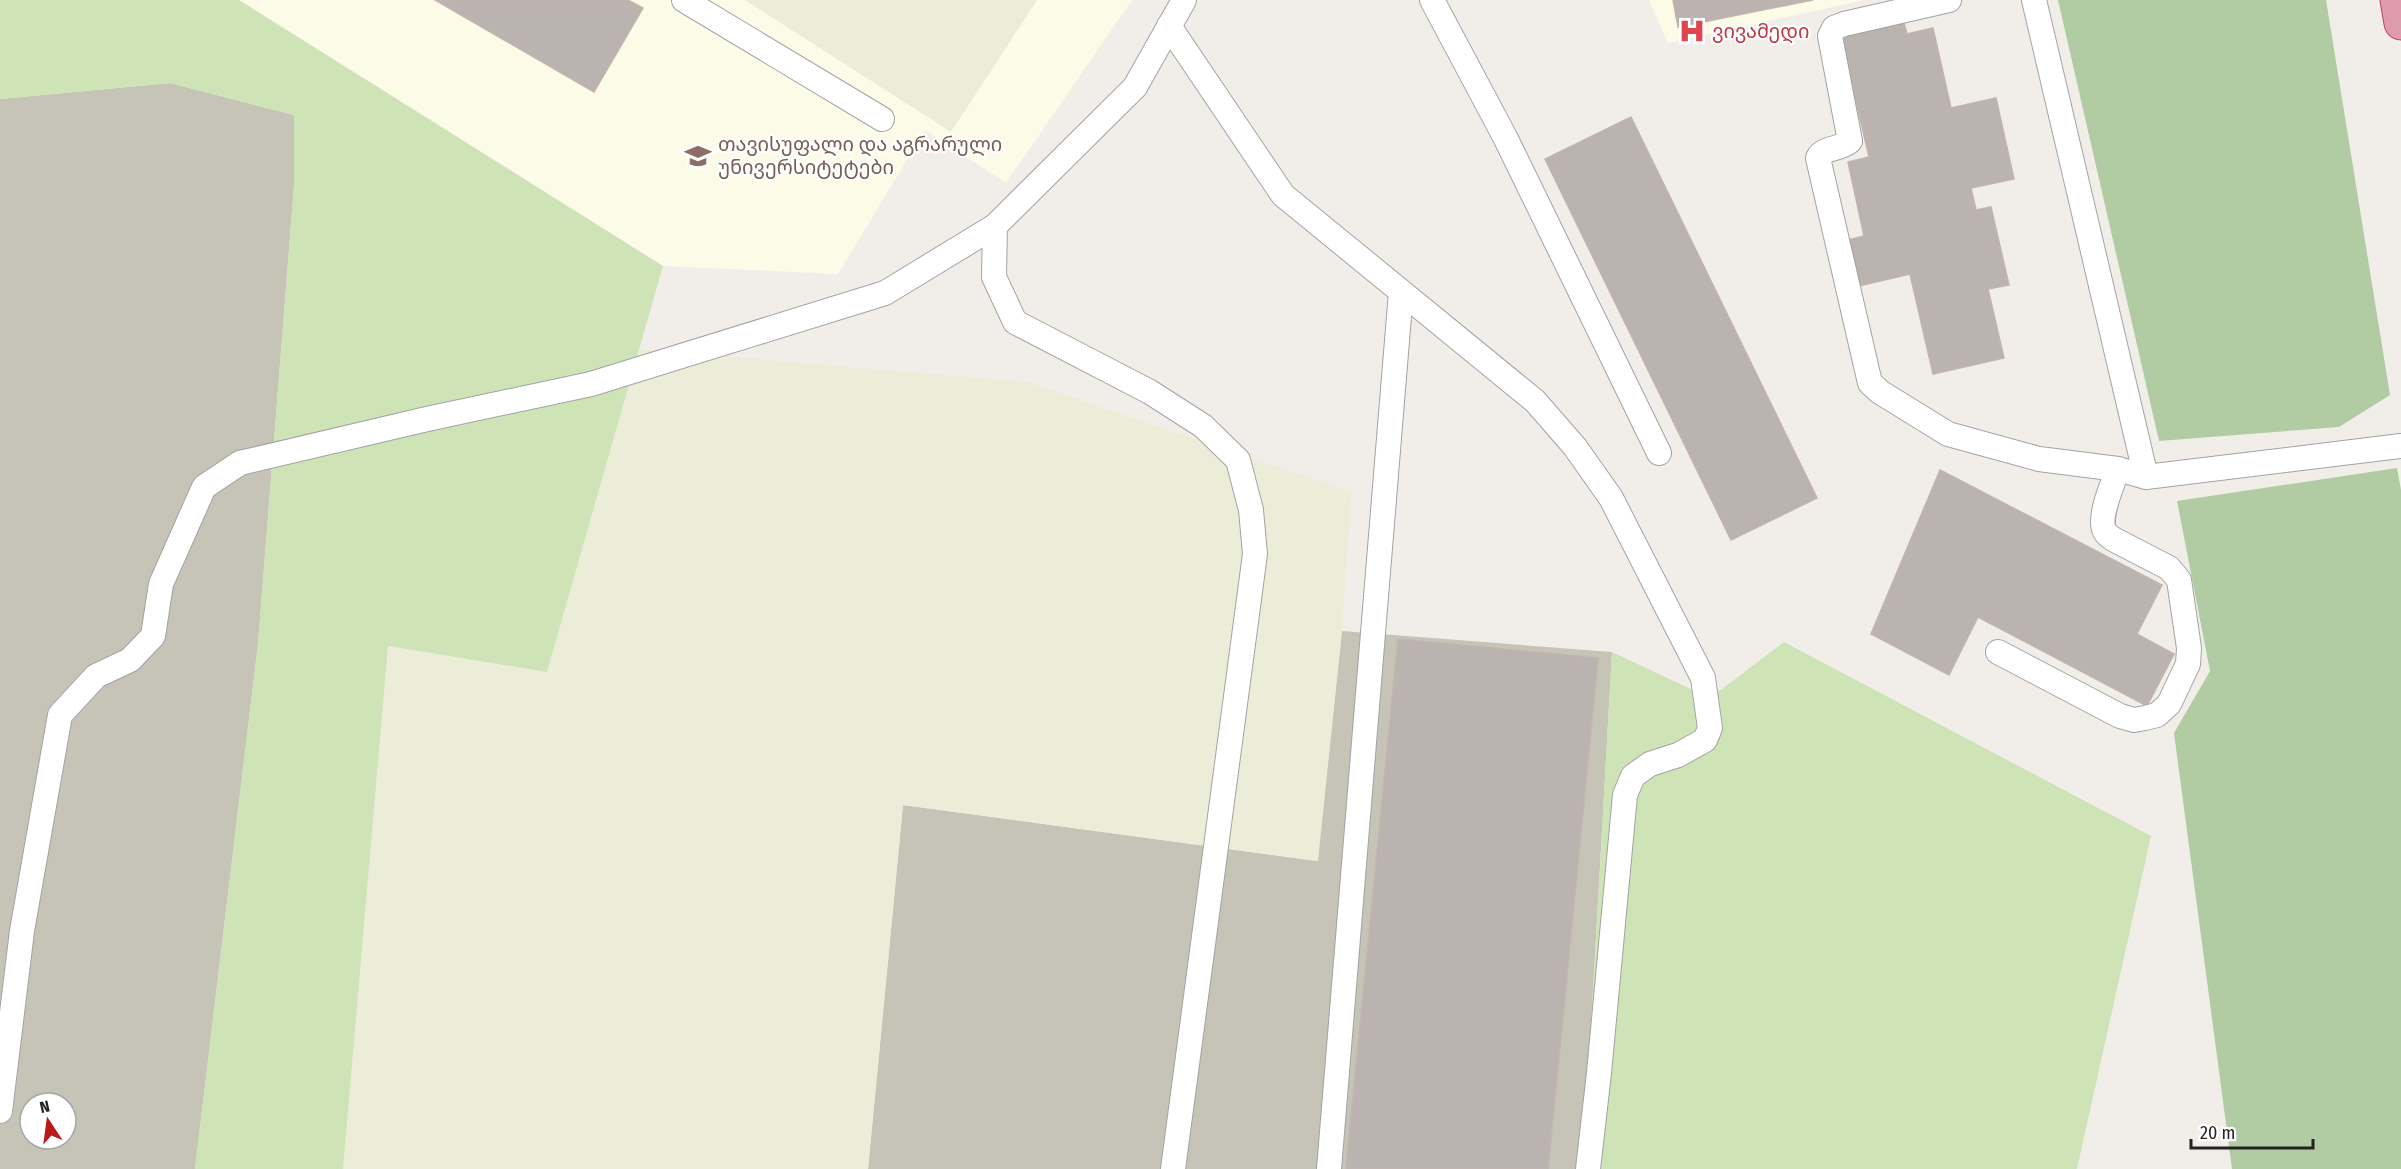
<svg xmlns="http://www.w3.org/2000/svg" width="2401" height="1169" font-family="'Fira Sans Condensed','Noto Sans Georgian',sans-serif">
<style>
.education{fill:#fcfbe7}
.construction{fill:#c5c4b6;fill-rule:evenodd}
.farmland{fill:#ecedd8}
.grass{fill:#cee4b6}
.forest{fill:#b1cba3}
.building{fill:#bab3af;stroke:#c1b5ae;stroke-width:1.5}
.lines{fill:none;stroke-linecap:round;stroke-linejoin:round}
.lane-casing{stroke:#a3a3a3;stroke-width:26}
.highway-casing{stroke:#c73e72;stroke-width:35}
.lane{stroke:#fff;stroke-width:24}
.highway{stroke:#de9baa;stroke-width:33}
.labels{text-anchor:middle;stroke-width:4.5;stroke-linejoin:round;paint-order:stroke}
.health-label{font-size:20px;fill:#be3a42;stroke:#fff;text-anchor:start}
.education-label{font-size:20px;fill:#785e54;stroke:#fff;text-anchor:start}
</style>
<rect width="100%" height="100%" fill="#f1eeea"/>
<g class="education">
<path d="M239 0H1132L1006 183 925 130 838 274 663 266Z"/>
<path d="M1649 0H1864L1668 43Z"/>
</g>
<g class="construction">
<path d="M170 83 294 115V186L258 644 195 1169H0V99ZM30 1103H66V1139H30Z"/>
<path d="M1342 631 1612 652 1583 1169H868L903 805 1317 861Z"/>
</g>
<g class="farmland">
<path d="M745 0H1037L951 132Z"/>
<path d="M640 349 1027 382 1352 492 1342 631 1318 861 903 805 868 1169H343L388 646 547 672Z"/>
</g>
<g class="grass">
<path d="M0 0H239L663 266 547 672 388 646 343 1169H195L258 644 294 186V115L170 83 0 99Z"/>
<path d="M1784 642 2151 836 2077 1169H1583L1612 652 1710 698Z"/>
</g>
<g class="forest">
<path d="M2058 0H2326L2390 395 2339 427 2159 441Z"/>
<path d="M2397 468 2401 490V1169H2232L2174 733 2210 671 2177 501Z"/>
</g>
<g class="building">
<path d="M435 0H628L643 8 594 92Z"/>
<path d="M1673 0H1813L1678 27Z"/>
<path d="M1904 23 1907 34 1933 28 1951 108 1996 98 2014 179 1971 188 1976 210 1991 207 2009 285 1988 289 2004 358 1933 374 1910 274 1854 287 1844 241 1864 236 1848 162 1869 157 1841 36Z"/>
<path d="M1631 117 1817 498 1731 540 1545 159Z"/>
<path d="M1940 470 2162 585 2137 634 2174 654 2147 706 1978 617 1949 675 1871 634Z"/>
<path d="M1398 639 1598 658 1548 1169H1346Z"/>
</g>
<g class="lines">
<g class="lane-casing">
<g id="lane">
<path d="M684 0 882 119"/>
<path d="M1432 0 1506 139 1659 453"/>
<path d="M1949 0 1844 24 1834 28 1830 36 1850 141C1840 150 1823 147 1818 158L1870 383 1880 392 1948 434 2039 459 2118 469 2146 477"/>
<path d="M2034 0 2146 477 2401 446"/>
<path d="M1169 26 1283 195 1535 401 1575 447 1611 498 1703 678 1710 728 1705 740 1678 755 1650 764 1633 776 1625 795 1599 1073 1588 1169"/>
<path d="M1998 652 2120 716 2134 720 2145 718 2157 715 2169 704 2188 664 2189 648 2179 580 2169 568 2113 539C2111 537 2108 536 2106 533 2096 521 2113 483 2118 469"/>
<path d="M0 1111 22 931 60 715 96 676 130 660 153 636 161 584 204 487 240 463 427 419 591 384 885 293 995 226"/>
<path d="M1173 1169 1255 554 1251 510 1238 460 1203 426 1150 392 1015 322 994 277 995 226 1135 87 1184 0"/>
<path d="M1329 1169 1401 292"/>
</g>
</g>
<g class="highway-casing">
<path id="highway" d="M2397 0 2401 23"/>
</g>
<use href="#lane" class="lane"/>
<use href="#highway" class="highway"/>
</g>
<defs>
<g id="hospital-bare" transform="scale(2.07)"><path d="M-5-5h3v3.5h4V-5h3V5h-3V1.5h-4V5h-3Z" fill="#e0444e" stroke="#fff" stroke-width="2.5" paint-order="stroke"/></g>
<g id="university-bare" transform="scale(2.07)"><path d="M0-5L7-2L0 1L-7-2ZM-4 1L0 2.5L4 1V4Q0 6-4 4Z" fill="#8d6e63" stroke="#fff" stroke-width="2.5" paint-order="stroke"/></g>
</defs>
<g fill-rule="evenodd">
<use href="#hospital-bare" x="1692" y="31"/>
<use href="#university-bare" x="698" y="156"/>
</g>
<g class="labels">
<g class="health-label">
<text x="1712" y="38">ვივამედი</text>
</g>
<g class="education-label">
<text x="718" y="151">თავისუფალი და აგრარული<tspan x="718" dy="23">უნივერსიტეტები</tspan></text>
</g>
</g>
<g transform="translate(48 1121) rotate(347)"><circle r="28" fill="#ffffff" stroke="#a7a7a7" stroke-width="1.5"/>
<path d="M0-4.5L10 22L0 15L-10 22Z" fill="#bb181e"/>
<text y="-9" font-size="16" font-weight="bold" text-anchor="middle" fill="#222222">N</text>
</g>
<path d="M2191 1139v9h122v-9" fill="none" stroke="#222222" stroke-width="3"/>
<text x="2200" y="1139" font-size="18" fill="#222222" stroke="#ffffff" stroke-width="4.5" paint-order="stroke">20 m</text>
</svg>
